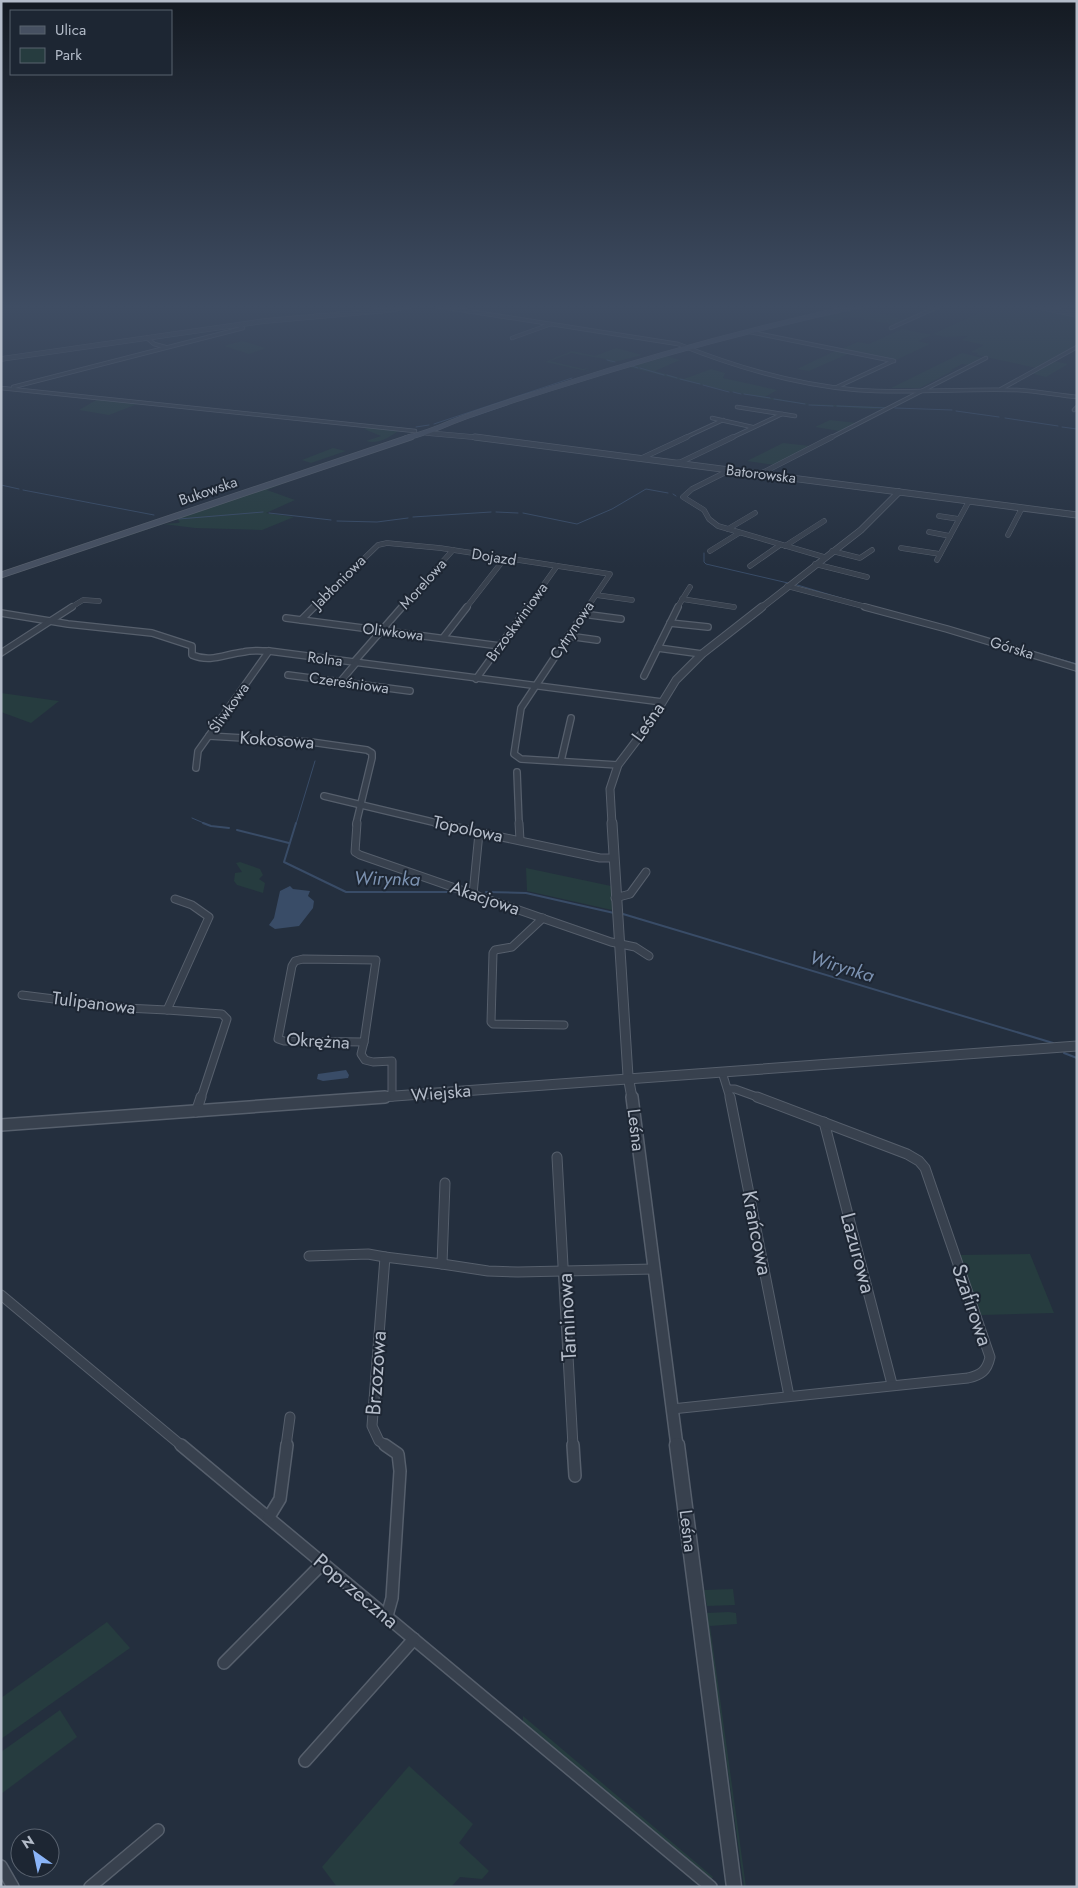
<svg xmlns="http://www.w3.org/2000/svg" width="1078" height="1888" font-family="Jost,sans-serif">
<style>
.green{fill:#263c3f}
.water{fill:#394c67}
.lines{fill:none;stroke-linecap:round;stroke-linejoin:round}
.stream-far1{stroke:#394c67;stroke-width:1}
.stream{stroke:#394c67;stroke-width:2}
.minor-far5-casing{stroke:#565f6c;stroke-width:4.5}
.minor-far4-casing{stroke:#565f6c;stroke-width:5.5}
.minor-far3-casing{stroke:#565f6c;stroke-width:8}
.minor-far2-casing{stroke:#565f6c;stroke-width:9}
.minor-far1-casing{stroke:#565f6c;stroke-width:11}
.minor-casing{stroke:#565f6c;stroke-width:14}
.tertiary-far5-casing{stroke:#565f6c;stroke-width:5.5}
.tertiary-far4-casing{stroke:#565f6c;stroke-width:7}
.tertiary-far3-casing{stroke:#565f6c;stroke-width:9}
.tertiary-far2-casing{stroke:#565f6c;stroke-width:11}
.tertiary-far1-casing{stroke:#565f6c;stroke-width:14}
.tertiary-casing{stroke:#565f6c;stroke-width:17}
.secondary-far1-casing{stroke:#565f6c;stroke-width:5.5}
.secondary-casing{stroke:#565f6c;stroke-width:7}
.minor-far5{stroke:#38414e;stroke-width:3}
.minor-far4{stroke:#38414e;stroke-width:4.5}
.minor-far3{stroke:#38414e;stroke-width:5.5}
.minor-far2{stroke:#38414e;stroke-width:7}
.minor-far1{stroke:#38414e;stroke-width:9}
.minor{stroke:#38414e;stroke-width:11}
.tertiary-far5{stroke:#38414e;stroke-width:4.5}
.tertiary-far4{stroke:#38414e;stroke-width:5.5}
.tertiary-far3{stroke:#38414e;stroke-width:7}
.tertiary-far2{stroke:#38414e;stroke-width:9}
.tertiary-far1{stroke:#38414e;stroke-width:11}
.tertiary{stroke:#38414e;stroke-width:14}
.secondary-far1{stroke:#465061;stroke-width:4.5}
.secondary{stroke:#465061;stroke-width:5.5}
.labels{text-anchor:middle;stroke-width:4;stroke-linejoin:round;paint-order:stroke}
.far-street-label{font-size:15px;fill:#b4bcc9;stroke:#1d2633}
.street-label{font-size:18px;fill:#b4bcc9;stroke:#1d2633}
.water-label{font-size:19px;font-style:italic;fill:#7c92b1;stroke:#1d2633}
.near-street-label{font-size:21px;fill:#b4bcc9;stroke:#1d2633}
</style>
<rect width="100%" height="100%" fill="#242f3e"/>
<g class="green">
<path d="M876 304 863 311 894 316 892 317 906 320 895 325 849 316 835 322 822 319 824 318 819 317Z"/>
<path d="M999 304H1023L1051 312 1077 316V346L1036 368 977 355 978 353 971 352 984 345 962 340 968 336 945 337 933 334Z"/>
<path d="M902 329 932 335 918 341 930 344 896 360 841 349 858 342 869 344Z"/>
<path d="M242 341 266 348 249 354 224 346Z"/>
<path d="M616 348 642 355 611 363 605 359 571 353 550 361 583 369 589 368 584 370 586 371 607 365 587 371 545 362 572 351 595 356Z"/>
<path d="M837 350 850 353 809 371 797 369Z"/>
<path d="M962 353 983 358 969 365 962 364 951 370H954L920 388H891Z"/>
<path d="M666 356 680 360 655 371 684 379 711 369 725 373 723 378 777 390 765 397 810 404 888 407C875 411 857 408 842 407 769 404 699 384 628 367Z"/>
<path d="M1053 361 1068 364 1046 377 1030 373Z"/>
<path d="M98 399 140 403 109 415 79 410Z"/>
<path d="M830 420 857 423 840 431 815 427Z"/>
<path d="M372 427 399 430C391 437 377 445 366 441L381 436 364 429Z"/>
<path d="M783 443 810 446 775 465 747 461Z"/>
<path d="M333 448 346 451 311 463 302 460Z"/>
<path d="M278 484 280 485 267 490 295 500 266 513 294 517 262 530 195 528 163 524 91 549 162 524 178 523 180 522 177 519 179 518Z"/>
<path d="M1 693 59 701 31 723 1 712Z"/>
<path d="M240 862 260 869 263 875 259 879 265 883 263 893 237 885 234 881 235 873 242 872 236 863Z"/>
<path d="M526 868 611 886 612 910 527 891Z"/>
<path d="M1030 1254 1054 1313 982 1315 977 1312 958 1255Z"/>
<path d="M733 1589 735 1605 707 1606 704 1590Z"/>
<path d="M729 1612 736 1613 737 1624 710 1626 746 1887H744L706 1613Z"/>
<path d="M107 1622 130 1648 1 1739V1698Z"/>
<path d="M60 1710 77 1737 1 1794V1752Z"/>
<path d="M523 1716 713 1877 711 1880 523 1723Z"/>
<path d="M409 1766 473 1824 459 1843 489 1871 482 1879 460 1877 451 1887H337L322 1867Z"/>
</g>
<g class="water">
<path d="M290 886 293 889 310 891 308 896 314 901 313 908 299 926 275 929 269 925 274 918 280 891Z"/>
<path d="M346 1070 349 1075 348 1078 323 1081 317 1079 318 1074Z"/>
</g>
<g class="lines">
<g class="stream-far1">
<path d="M607 360 615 362"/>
<path d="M632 366 638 368"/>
<path d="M640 368 664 375"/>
<path d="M667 375 677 378"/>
<path d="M680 379 700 384"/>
<path d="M703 385 729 392"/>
<path d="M733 392 741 394"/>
<path d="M744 394 770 398"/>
<path d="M774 399 805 404"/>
<path d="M809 405 833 406"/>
<path d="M837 406 887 408"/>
<path d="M895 408 952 410"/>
<path d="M956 411 999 417"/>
<path d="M472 417 507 405"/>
<path d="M1005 418 1058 426"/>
<path d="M434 424 572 378"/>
<path d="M416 427 429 425"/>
<path d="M1062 427 1077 429"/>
<path d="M1 485 19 489"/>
<path d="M23 490 154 515"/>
<path d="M673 494 676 496"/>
<path d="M496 512 518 513"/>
<path d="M269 513 331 520"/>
<path d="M523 513 577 524 612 509 646 489 668 493"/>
<path d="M413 517 491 512"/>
<path d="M179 519 263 512"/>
<path d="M337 521 377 522 408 518"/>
<path d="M704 553V562L706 564 788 583"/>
<path d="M794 584 861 604"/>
<path d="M909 616 1077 664"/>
<path d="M192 818 206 824"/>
<path d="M296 824 315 761"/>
</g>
<g class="stream">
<path d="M203 823 211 826 229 828"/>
<path d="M296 823 284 862 346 892H453"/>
<path d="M237 830 289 843"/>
<path d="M486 892 526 893 614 913"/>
<path d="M623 914 1053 1043"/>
<path d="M1064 1053 1077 1058"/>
</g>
<g class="minor-far5-casing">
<g id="minor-far5">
<path d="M423 304 678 344C735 367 796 385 857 390 910 394 964 388 1017 390 1037 391 1057 395 1077 397"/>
<path d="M891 328 944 304"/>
<path d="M750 332 894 361"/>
<path d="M147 338 154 344 165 347"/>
<path d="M512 338 551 324"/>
<path d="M13 387 243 328 238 325"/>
<path d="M837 387 893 361"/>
<path d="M1 388 415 431"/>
<path d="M1001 389 1077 347"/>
<path d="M737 407 795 416"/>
<path d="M1074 410 1077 407"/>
<path d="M712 418 752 427"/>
<path d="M684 438 723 420"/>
<path d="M731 438 782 414"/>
<path d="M830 438 986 358"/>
</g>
</g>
<g class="minor-far4-casing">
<g id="minor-far4">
<path d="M642 458 687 437"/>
<path d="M675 463 681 462 733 437"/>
<path d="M730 470 692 489 683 497 704 510 709 519 718 526 824 557"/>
<path d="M760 474 832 437"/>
<path d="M939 516 959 519"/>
<path d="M728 529 755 513"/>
<path d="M929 532 950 536"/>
<path d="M1008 535 1022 508"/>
<path d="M785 546 824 521"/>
<path d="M901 548 940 554"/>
<path d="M710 551 739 533"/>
<path d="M832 551 860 558 872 550"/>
<path d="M937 560 969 501"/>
<path d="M815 564 867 577"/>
<path d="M750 566 780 545"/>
<path d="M787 586 870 608"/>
<path d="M596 595 632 600"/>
<path d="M682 599 734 607"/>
<path d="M70 608 83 600 99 601"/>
<path d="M313 608 378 545 387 543 440 548 610 574 587 608"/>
<path d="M401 608 453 550"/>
<path d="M466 608 505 558"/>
<path d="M527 608 557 566"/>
<path d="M677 608 690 587"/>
</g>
</g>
<g class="minor-far3-casing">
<g id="minor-far3">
<path d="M588 607 521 708 514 754 521 759 618 765"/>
<path d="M865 607 947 629 1077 668"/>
<path d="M1 613 68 624 152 633 192 646V655C211 663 225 654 244 652 252 650 261 651 269 651L662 702"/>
<path d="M583 614 621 619"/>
<path d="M286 618 500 646"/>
<path d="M301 620 314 607"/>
<path d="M670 623 708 627"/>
<path d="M568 636 597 640"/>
<path d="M443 638 467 607"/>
<path d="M658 648 702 654"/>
<path d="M1 653 72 607"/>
<path d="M354 662 402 607"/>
<path d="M288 675 410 691"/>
<path d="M644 676 678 607"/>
<path d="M476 679 528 607"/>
<path d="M340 682 356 663"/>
<path d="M209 736 311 742 367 750 372 753V758L356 824"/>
<path d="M561 761 571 718"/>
<path d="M196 768 198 751 269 651"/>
<path d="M517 772 519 824"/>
<path d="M324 796 441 824"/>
</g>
</g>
<g class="minor-far2-casing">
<g id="minor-far2">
<path d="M357 823 355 852 360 855 611 942 635 947 649 956"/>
<path d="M436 823 600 858H613"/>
<path d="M519 823 520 840"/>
<path d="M473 894 479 833"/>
<path d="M615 898 630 894 646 872"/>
<path d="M175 899 192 905 209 917 167 1010 222 1014 227 1019 201 1098"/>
<path d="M543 918 512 947 495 950 493 953 491 1022 493 1024 564 1025"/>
<path d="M303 959 376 960 364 1042 284 1041 278 1039 292 966 295 961Z"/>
<path d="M22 995 126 1008 167 1010"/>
<path d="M364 1042 361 1054 365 1060 373 1062 392 1061V1097"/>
<path d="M722 1072 730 1098"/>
<path d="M728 1089H735L760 1098"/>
</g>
</g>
<g class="minor-far1-casing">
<g id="minor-far1">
<path d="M730 1097 789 1396"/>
<path d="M196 1112 201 1097"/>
<path d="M824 1122 892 1384"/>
<path d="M557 1157 573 1446"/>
<path d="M309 1256 368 1254 385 1257"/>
<path d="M442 1264 488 1271 518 1272 654 1269"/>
<path d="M1 1295 182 1446"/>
<path d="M672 1409 968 1378C981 1375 987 1371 990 1357L925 1168 919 1161 907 1154 757 1097"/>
<path d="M286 1446 290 1417"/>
<path d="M387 1446 379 1441 372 1426 385 1257 442 1264 445 1183"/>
</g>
</g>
<g class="minor-casing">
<g id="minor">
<path d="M181 1445 711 1887"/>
<path d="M385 1445 398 1454 400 1471 392 1598 387 1616"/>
<path d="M573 1445 575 1476"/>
<path d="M269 1517 280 1499 287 1445"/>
<path d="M224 1663 323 1563"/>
<path d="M305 1761 414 1639"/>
<path d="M1 1866 13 1887"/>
<path d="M90 1887 158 1830"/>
</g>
</g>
<g class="tertiary-far5-casing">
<g id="tertiary-far5">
<path d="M1027 304 1077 315"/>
<path d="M1 359 265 321 389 310 419 304"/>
<path d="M427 433 484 438"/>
</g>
</g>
<g class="tertiary-far4-casing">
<g id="tertiary-far4">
<path d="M475 437 1077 515"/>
<path d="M761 608 861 530 899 492"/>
</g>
</g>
<g class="tertiary-far3-casing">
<path id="tertiary-far3" d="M612 824 610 789 618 765 649 724 676 680 702 654 762 607"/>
</g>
<g class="tertiary-far2-casing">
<g id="tertiary-far2">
<path d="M612 823 628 1076 632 1098"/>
<path d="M368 1098 1077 1046"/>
</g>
</g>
<g class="tertiary-far1-casing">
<g id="tertiary-far1">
<path d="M632 1097 677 1446"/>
<path d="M1 1125 385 1097"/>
</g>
</g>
<g class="tertiary-casing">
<path id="tertiary" d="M677 1445 734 1887"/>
</g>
<g class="secondary-far1-casing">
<path id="secondary-far1" d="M406 438C423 434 436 429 452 422 486 408 522 398 556 387 659 354 762 326 867 304"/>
</g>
<g class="secondary-casing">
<path id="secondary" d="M1 575 411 437"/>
</g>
<use href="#minor-far5" class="minor-far5"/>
<use href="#minor-far4" class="minor-far4"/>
<use href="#minor-far3" class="minor-far3"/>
<use href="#minor-far2" class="minor-far2"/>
<use href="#minor-far1" class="minor-far1"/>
<use href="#minor" class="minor"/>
<use href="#tertiary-far5" class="tertiary-far5"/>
<use href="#tertiary-far4" class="tertiary-far4"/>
<use href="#tertiary-far3" class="tertiary-far3"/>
<use href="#tertiary-far2" class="tertiary-far2"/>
<use href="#tertiary-far1" class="tertiary-far1"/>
<use href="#tertiary" class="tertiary"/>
<use href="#secondary-far1" class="secondary-far1"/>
<use href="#secondary" class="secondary"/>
</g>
<linearGradient id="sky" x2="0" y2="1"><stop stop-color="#141a22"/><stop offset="0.54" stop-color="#3f4d63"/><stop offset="1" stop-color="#3f4d63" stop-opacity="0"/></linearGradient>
<rect width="1078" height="568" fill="url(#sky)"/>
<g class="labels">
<g class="far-street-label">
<text transform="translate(761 474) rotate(7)" y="5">Batorowska</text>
<text transform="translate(208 491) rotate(-19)" y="5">Bukowska</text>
<text transform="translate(494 557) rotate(9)" y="5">Dojazd</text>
<text transform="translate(339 582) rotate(-45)" y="5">Jabłoniowa</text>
<text transform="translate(423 584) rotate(-48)" y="5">Morelowa</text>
<text transform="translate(517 622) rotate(-54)" y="5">Brzoskwiniowa</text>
<text transform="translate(572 630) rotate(-56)" y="5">Cytrynowa</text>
<text transform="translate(393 632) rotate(7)" y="5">Oliwkowa</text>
<text transform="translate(1012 648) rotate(17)" y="5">Górska</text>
<text transform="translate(325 659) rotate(7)" y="5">Rolna</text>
<text transform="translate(349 683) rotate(8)" y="5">Czereśniowa</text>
<text transform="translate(229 708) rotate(-55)" y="5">Śliwkowa</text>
</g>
<g class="street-label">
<text transform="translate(648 722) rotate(-55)" y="6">Leśna</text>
<text transform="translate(277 740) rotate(4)" y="6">Kokosowa</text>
<text transform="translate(468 829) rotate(12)" y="6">Topolowa</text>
<text transform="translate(485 898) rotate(19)" y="6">Akacjowa</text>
<text transform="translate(94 1003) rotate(7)" y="6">Tulipanowa</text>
<text transform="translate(318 1041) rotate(3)" y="6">Okrężna</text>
<text transform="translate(441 1093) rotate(-5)" y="6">Wiejska</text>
<text transform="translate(636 1130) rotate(83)" y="6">Leśna</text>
<text transform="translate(688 1531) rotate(83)" y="6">Leśna</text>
</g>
<g class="water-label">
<text transform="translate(387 878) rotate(1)" y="7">Wirynka</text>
<text transform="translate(842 966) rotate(17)" y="7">Wirynka</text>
</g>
<g class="near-street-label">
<text transform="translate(757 1233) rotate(79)" y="7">Krańcowa</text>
<text transform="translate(858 1253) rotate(75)" y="7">Lazurowa</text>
<text transform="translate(972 1305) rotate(71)" y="7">Szafirowa</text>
<text transform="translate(567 1317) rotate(-93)" y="7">Tarninowa</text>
<text transform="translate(376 1373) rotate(-86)" y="7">Brzozowa</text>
<text transform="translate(356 1591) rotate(40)" y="7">Poprzeczna</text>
</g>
</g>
<rect width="1078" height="1888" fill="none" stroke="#b4bcc9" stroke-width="5"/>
<rect x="10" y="10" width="162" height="65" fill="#1d2633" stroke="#59626f"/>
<rect x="20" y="26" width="25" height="8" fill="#465061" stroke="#59626f"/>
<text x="55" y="35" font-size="15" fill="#b4bcc9">Ulica</text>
<rect x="20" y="48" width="25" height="15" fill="#263c3f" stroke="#59626f"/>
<text x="55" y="60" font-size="15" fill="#b4bcc9">Park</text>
<g transform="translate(35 1853) rotate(327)"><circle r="24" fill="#1d2633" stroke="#59626f"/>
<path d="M0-4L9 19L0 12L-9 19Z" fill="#8ab4f8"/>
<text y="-8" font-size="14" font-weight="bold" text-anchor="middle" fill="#b4bcc9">N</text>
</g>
</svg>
